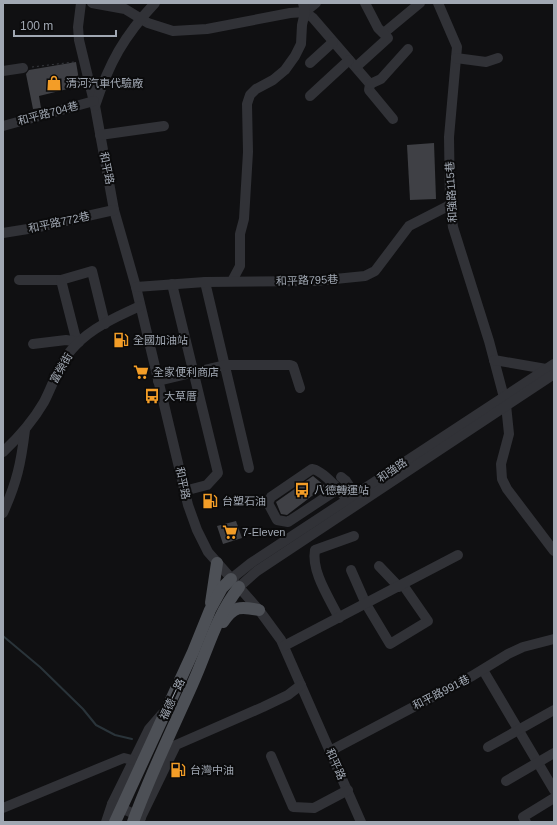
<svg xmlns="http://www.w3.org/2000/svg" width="557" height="825" font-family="Helvetica,'Noto Sans TC',sans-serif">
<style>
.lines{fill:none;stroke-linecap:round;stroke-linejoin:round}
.stream{stroke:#2a343a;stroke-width:2}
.building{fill:#3f4045}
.path{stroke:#37393e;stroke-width:1;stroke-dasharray:2 3;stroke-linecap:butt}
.minor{stroke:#313237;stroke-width:10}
.major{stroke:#4d5056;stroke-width:12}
.labels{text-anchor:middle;stroke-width:4;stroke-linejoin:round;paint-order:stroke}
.poi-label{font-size:11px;fill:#a1a8b3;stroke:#0b0b0c;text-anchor:start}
.street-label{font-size:11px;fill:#a1a8b3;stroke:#0b0b0c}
</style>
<rect width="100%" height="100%" fill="#101012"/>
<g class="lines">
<path class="stream" d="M3 636 40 667 83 709 96 725 115 735 132 739"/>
</g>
<g class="building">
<path d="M76 62 80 86 39 96 41 108 33 109 26 74 29 70Z"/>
<path d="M434 143 436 199 410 200 407 145Z"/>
<path d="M313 476 325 486 287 515 281 514 276 502Z"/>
<path d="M236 521 242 538 223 544 217 526Z"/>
</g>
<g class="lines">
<path class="path" d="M32 67 74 62"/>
<g class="minor">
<path d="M81 3 78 27 79 40 95 106 114 210 136 287 188 505 197 530 208 552 259 610 281 640 361 822"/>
<path d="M92 3 125 9 148 23 173 31 207 29 290 13 305 12"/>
<path d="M438 3 457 47 449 137 450 205 453 227 489 341 506 405 509 434 501 464 502 479 507 489 554 551"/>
<path d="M305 12 313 18 370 84 369 90 393 119"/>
<path d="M305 12 316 3"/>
<path d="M385 32 420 3"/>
<path d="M456 58 486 62 498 58"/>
<path d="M310 63 333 42"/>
<path d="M356 67 388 38 378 28 365 3"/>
<path d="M3 71 23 68"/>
<path d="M370 84 381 79 408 49"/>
<path d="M310 96 349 60"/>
<path d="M95 106C109 63 124 36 155 3"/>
<path d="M3 126 94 101"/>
<path d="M100 135 164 126"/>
<path d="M3 233 34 228 114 210"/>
<path d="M19 280H61L92 271 105 324"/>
<path d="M61 280 75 335 79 342"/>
<path d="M232 281 240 266V234L244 219 248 152 247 104 250 95 256 89 273 80 285 70 295 56 301 44 302 25 305 12 303 3"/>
<path d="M205 282 249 468"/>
<path d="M172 284 218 473 207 485 184 491"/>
<path d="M136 287 205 282 315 281 365 276 375 271 409 226 450 205"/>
<path d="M33 344 66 340 79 342"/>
<path d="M494 360 546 369"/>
<path d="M158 381 225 365H290L293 366 300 388"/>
<path d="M3 452C19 437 33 421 44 402 54 383 59 362 75 346 91 328 118 316 140 306"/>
<path d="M341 477 346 481 358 499"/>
<path d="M338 489 288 522 277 520 268 503 271 497 312 469C323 470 344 495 350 504"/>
<path d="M3 513C17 482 21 463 25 430"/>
<path d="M379 566 399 587"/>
<path d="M351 570 366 604 390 644 428 621 403 585"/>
<path d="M231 579 251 563 554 364"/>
<path d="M239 587 257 571 554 374"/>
<path d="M339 618C330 599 311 572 315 550L354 536"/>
<path d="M284 646 458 555"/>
<path d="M483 670 554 790"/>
<path d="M488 747 554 710"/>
<path d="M330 751 472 676 508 654 523 647 554 639"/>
<path d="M271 756 293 807 314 808 348 790"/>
<path d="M506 781 554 753"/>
<path d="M112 804 149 729 162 714"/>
<path d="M3 808 124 758 132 760"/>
<path d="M141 817 176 745 263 707 288 695 301 685"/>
<path d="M106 822 112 804 141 817V818"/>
<path d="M526 822 523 817 554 798"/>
</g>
<g class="major">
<path d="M211 603 217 563"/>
<path d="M223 622C234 606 240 606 259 610"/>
<path d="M115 822 193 652 210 610 222 588 231 579"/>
<path d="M133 822C150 775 172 730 192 685 208 650 215 618 239 587"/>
</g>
</g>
<defs>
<g id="shop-bare" transform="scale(1.2)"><path d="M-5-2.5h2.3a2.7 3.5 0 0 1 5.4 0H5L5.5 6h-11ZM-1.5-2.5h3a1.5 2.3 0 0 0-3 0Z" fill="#f39d27" stroke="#0b0b0c" stroke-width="2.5" paint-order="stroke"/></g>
<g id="fuel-bare" transform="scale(1.2)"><path d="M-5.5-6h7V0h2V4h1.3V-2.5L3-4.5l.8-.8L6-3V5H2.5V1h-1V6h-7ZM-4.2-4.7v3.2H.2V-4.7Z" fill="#f39d27" stroke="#0b0b0c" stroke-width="2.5" paint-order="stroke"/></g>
<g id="supermarket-bare" transform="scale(1.2)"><path d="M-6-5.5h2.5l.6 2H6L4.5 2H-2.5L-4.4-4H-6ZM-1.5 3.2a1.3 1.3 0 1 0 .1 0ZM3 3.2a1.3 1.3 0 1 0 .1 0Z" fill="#f39d27" stroke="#0b0b0c" stroke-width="2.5" paint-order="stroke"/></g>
<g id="bus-bare" transform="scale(1.2)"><path d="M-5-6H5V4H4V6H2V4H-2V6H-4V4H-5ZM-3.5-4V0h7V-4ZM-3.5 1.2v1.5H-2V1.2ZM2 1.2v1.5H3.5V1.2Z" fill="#f39d27" stroke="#0b0b0c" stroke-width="2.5" paint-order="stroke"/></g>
</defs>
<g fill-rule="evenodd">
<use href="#shop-bare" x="54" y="83"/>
<use href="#fuel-bare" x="121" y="340"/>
<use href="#supermarket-bare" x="141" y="372"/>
<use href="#bus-bare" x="152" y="396"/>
<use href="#bus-bare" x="302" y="490"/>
<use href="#fuel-bare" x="210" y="501"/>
<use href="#supermarket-bare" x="230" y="532"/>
<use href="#fuel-bare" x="178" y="770"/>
</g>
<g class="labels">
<g class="poi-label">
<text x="66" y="87">清河汽車代驗廠</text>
<text x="133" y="344">全國加油站</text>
<text x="153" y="376">全家便利商店</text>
<text x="164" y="400">大草厝</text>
<text x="314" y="494">八德轉運站</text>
<text x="222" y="505">台塑石油</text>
<text x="242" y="536">7-Eleven</text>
<text x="190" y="774">台灣中油</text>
</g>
<g class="street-label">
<text transform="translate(48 113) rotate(-15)" y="4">和平路704巷</text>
<text transform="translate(107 168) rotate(78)" y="4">和平路</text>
<text transform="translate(451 192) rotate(-93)" y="4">和強路115巷</text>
<text transform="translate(59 222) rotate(-12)" y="4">和平路772巷</text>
<text transform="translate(307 280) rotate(-2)" y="4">和平路795巷</text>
<text transform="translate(61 368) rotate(-60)" y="4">富榮街</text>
<text transform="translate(392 470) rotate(-34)" y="4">和強路</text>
<text transform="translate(183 483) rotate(78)" y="4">和平路</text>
<text transform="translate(441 692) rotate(-27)" y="4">和平路991巷</text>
<text transform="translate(172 699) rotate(-65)" y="4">福德一路</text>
<text transform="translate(336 764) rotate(66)" y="4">和平路</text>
</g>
</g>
<rect width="557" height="825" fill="none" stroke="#a1a8b3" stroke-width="8"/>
<path d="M14 30v6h102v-6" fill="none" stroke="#a1a8b3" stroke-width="2"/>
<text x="20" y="30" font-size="12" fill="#a1a8b3" stroke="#0b0b0c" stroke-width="3" paint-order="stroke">100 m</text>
</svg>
